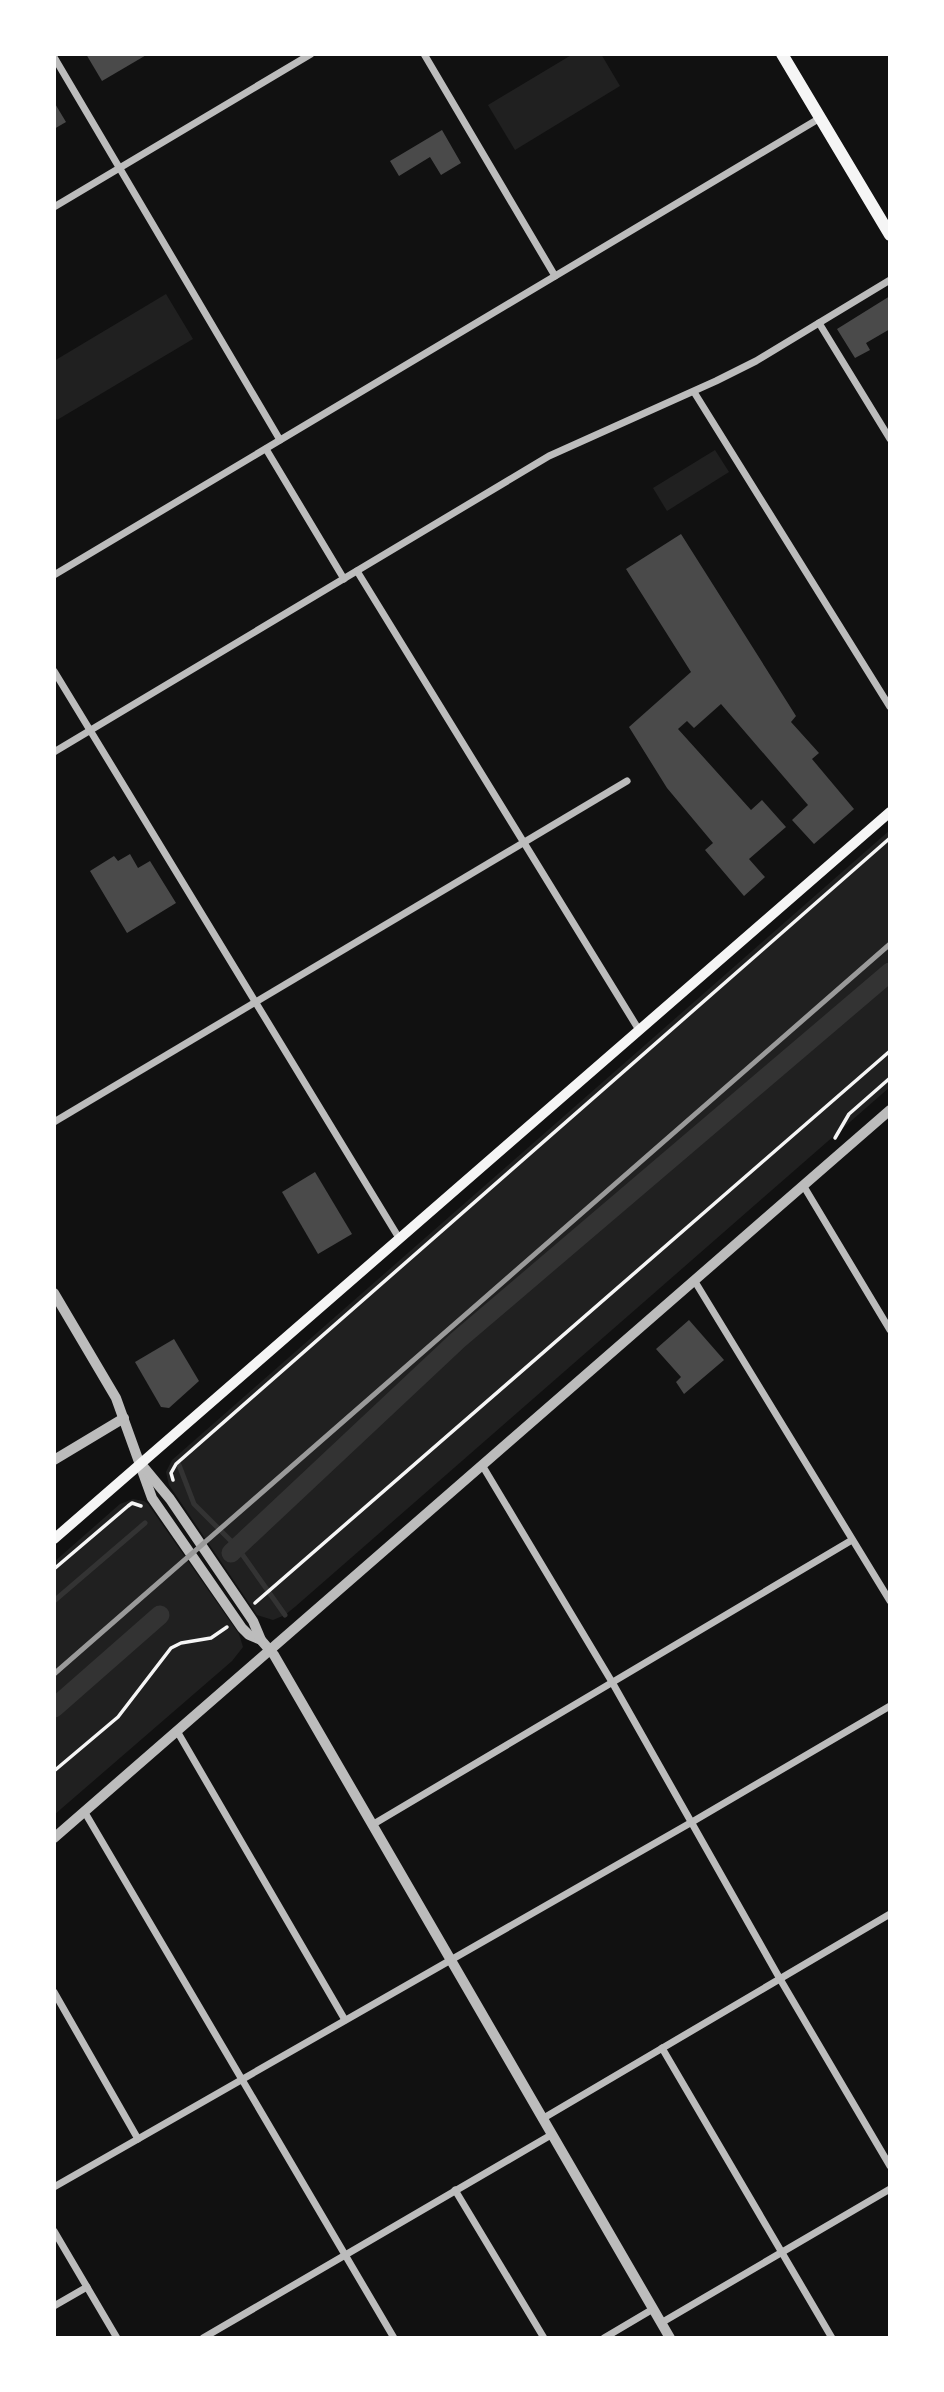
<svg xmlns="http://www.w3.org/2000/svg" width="944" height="2392" font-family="Merriweather,serif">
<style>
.green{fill:#202020}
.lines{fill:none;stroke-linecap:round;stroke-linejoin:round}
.stream{stroke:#333;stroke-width:5}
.canal{stroke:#333;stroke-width:19}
.building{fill:#4a4a4a}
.path{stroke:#f5f5f5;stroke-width:3.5}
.minor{stroke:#bcbcbc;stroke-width:7}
.tertiary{stroke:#bcbcbc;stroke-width:10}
.secondary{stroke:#f5f5f5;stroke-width:10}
.primary{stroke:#f5f5f5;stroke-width:12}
.rail{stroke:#9a9a9a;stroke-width:5}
</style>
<rect width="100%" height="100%" fill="#111"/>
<g class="green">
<path d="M573 54H601L620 86 515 150 488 105Z"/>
<path d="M166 294 193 339 57 420 54 415V361Z"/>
<path d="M715 450 729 472 667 511 653 488Z"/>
<path d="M890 830V1087L296 1606 285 1615 273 1620 257 1615 169 1485 166 1472 172 1460Z"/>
<path d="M133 1499 144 1501 148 1504 239 1634 243 1647 232 1661 54 1815V1562L120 1504Z"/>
</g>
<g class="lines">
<g class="stream">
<path d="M179 1465 194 1504 237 1547 285 1615"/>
<path d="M54 1601 145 1523"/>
</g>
<g class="canal">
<path d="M231 1553 458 1340 890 972"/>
<path d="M54 1708 160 1615"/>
</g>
</g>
<g class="building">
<path d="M86 54H148L102 81Z"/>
<path d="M54 102 66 122 54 129Z"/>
<path d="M442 130 461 163 441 175 430 157 399 176 390 161Z"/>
<path d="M890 296V329L866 343 870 350 855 358 837 329Z"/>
<path d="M681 534 796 716 791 722 819 753 812 759 854 809 814 844 792 820 808 805 721 704 694 728 687 721 678 729 751 810 762 800 786 827 749 859 765 877 744 896 705 850 713 843 667 788 629 727 691 672 626 569Z"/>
<path d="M130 854 138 868 150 861 176 903 127 933 90 871 114 856 118 861Z"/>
<path d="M315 1172 352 1234 318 1254 282 1192Z"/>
<path d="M689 1320 724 1360 684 1394 676 1382 681 1377 656 1349Z"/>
<path d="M174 1339 199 1381 169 1408 161 1407 135 1362Z"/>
</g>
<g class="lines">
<g class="path">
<path d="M835 1138 849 1114 890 1078"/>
<path d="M173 1480 171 1473 176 1464 890 838"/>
<path d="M54 1569 128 1506 132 1503 141 1506"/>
<path d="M255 1603 890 1051"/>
<path d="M54 1771 118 1717 171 1648 181 1643 211 1638 227 1627"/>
</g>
<g class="minor">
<path d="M424 54 555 276"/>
<path d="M54 57 280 440"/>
<path d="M54 207 311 54"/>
<path d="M819 323 890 439"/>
<path d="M694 392 890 707"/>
<path d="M266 449 344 579"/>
<path d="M357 571 639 1030"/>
<path d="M54 575 820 118"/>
<path d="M54 671 399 1238"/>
<path d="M54 752 549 456 716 381 756 361 890 280"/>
<path d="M54 1122 627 781"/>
<path d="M803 1185 890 1330"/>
<path d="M694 1280 890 1601"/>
<path d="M482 1465 612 1682 780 1979 890 2166"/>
<path d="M177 1731 345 2020"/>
<path d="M84 1811 394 2338"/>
<path d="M372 1825 852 1540"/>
<path d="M54 1992 138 2139"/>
<path d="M662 2048 832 2338"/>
<path d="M542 2119 890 1914"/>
<path d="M54 2187 692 1822 890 1706"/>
<path d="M455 2190 544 2338"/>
<path d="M54 2231 117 2338"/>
<path d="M54 2306 87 2287"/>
<path d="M661 2323 890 2189"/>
<path d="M203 2338 551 2135"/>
<path d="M604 2338 653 2309"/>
</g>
<g class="tertiary">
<path d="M54 1293 116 1398 152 1498 242 1628 249 1635 261 1640"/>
<path d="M54 1460 124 1418"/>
<path d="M141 1464 170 1499 253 1621 261 1640 274 1655 670 2338"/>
<path d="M54 1838 890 1110"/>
</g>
<path class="secondary" d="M54 1539 890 812"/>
<path class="primary" d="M782 54 890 235"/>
<path class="rail" d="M54 1674 890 944"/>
</g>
<rect width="944" height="2392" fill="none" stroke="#ffffff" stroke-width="112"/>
</svg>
